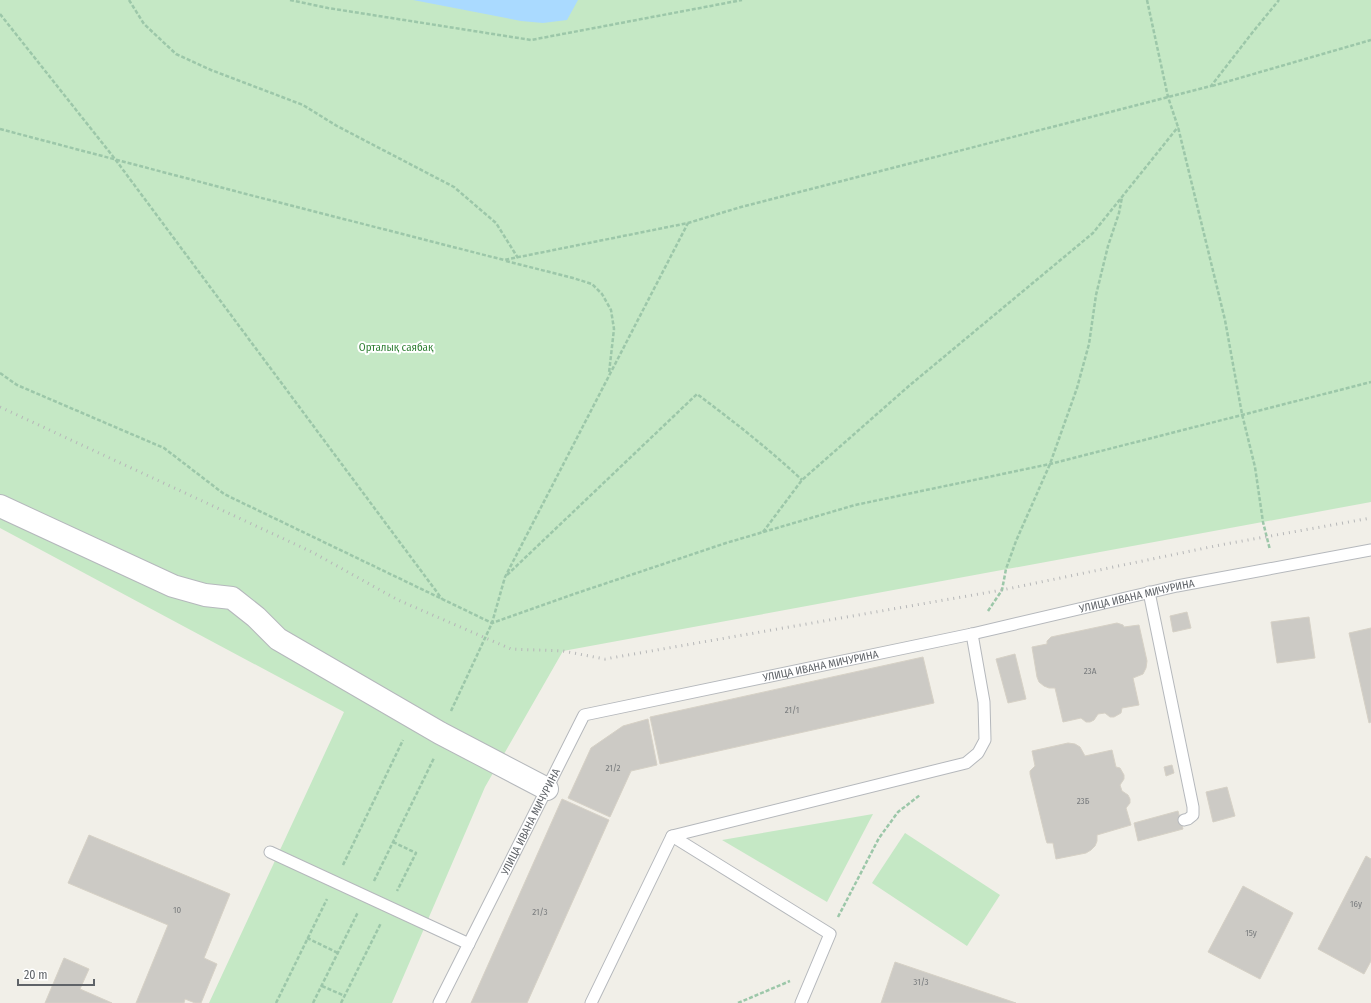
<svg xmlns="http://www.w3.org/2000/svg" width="1371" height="1003" font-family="'Fira Sans Condensed',sans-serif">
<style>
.green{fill:#c5e8c5}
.water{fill:#aadaff}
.building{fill:#cccac5;stroke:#d6d1c6}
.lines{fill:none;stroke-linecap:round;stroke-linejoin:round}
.lane-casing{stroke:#b5b8bc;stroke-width:13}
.street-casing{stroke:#b5b8bc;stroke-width:24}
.path{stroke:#9cc7a9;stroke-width:2.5;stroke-dasharray:4 2;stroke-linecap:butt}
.lane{stroke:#fff;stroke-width:11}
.street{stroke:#fff;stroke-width:22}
.rail{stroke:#b6b7b8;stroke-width:3;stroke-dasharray:1 5;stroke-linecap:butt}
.labels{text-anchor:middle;stroke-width:4;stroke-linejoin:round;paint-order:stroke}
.number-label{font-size:9px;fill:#7a7d7f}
.park-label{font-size:11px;fill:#348238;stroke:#fff}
.street-label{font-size:11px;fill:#5f6368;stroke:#fff}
</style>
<rect width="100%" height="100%" fill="#f1efe8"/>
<g class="green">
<path d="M0 0H1371V502L563 651 485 787 392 1003H209L344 712 0 528Z"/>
<path d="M873 814 827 902 722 840Z"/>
<path d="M905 833 1000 895 967 946 872 883Z"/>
</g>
<path class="water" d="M413 0H578L567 20 543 23 521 21Z"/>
<g class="building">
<path d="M1187 612 1191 628 1173 632 1170 616Z"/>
<path d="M1309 617 1315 658 1277 663 1271 622Z"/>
<path d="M1117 623 1123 625 1124 627 1139 625 1147 661 1146 668 1143 674 1133 678 1139 705 1122 708 1121 713 1114 717H1110L1105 713 1098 714 1094 720 1090 722H1086L1081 718 1063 722 1055 688H1049L1044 686 1039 682 1037 677 1032 647 1047 644V641L1051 637Z"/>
<path d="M1371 628V722L1369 723 1349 633Z"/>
<path d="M1015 654 1026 699 1008 703 996 659Z"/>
<path d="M923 657 934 703 660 764 650 717Z"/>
<path d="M648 719 657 765 631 771 610 817 568 798 591 748 623 726Z"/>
<path d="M1068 743 1075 744 1080 747 1085 756 1112 750 1116 767 1120 768 1124 775V779L1120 785 1122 791 1128 795 1130 799V803L1126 808 1131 825 1097 835V841L1095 846 1091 850 1086 853 1056 859 1053 843H1047L1046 840 1030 774V771L1035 766 1032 751Z"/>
<path d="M1172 765 1174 773 1166 776 1164 767Z"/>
<path d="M1227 787 1235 816 1213 822 1206 792Z"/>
<path d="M562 799 609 820 527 1003H471Z"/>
<path d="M1178 811 1183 829 1138 841 1134 823Z"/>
<path d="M89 835 230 894 204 958 217 964 201 1003H195L185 999 184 1003H136L168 925 68 883Z"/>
<path d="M1366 856 1371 859V961L1364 974 1318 949Z"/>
<path d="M1243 886 1293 913 1260 979 1208 952Z"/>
<path d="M64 958 89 969 80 989 112 1003H45Z"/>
<path d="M895 962 1016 1003H881Z"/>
</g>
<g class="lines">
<g class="lane-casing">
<g id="lane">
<path d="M1149 592 1193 807V815L1188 819 1184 820"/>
<path d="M672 836 830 934 801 1003"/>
<path d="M270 852 469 944"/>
<path id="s1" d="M439 1003 584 715 972 634 1177 586 1371 550"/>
<path d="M591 1003 672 836 966 763 978 753 985 740 984 702 972 634"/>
</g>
</g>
<g class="street-casing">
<path id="street" d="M0 506 173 586 205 595 232 598 256 617 278 639 440 733 547 789"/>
</g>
<g class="path">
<path d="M129 0 144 24 176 54 211 70 303 105 337 126 454 187 496 223 518 258"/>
<path d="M290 0 328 8 531 40 742 0"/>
<path d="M1147 0 1168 97 1178 127 1225 320 1242 414 1255 467 1263 522 1270 550"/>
<path d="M0 14 115 159 442 599"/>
<path d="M1212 86 1371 40"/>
<path d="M0 129 246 194 504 260 688 223 741 207 1211 86 1252 33 1279 0"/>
<path d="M506 261 573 278 592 284 602 294 611 310 614 329 609 373"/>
<path d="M0 373 17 385 164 448 224 494 492 623 577 593 726 543 855 505 1050 464 1371 382"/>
<path d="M763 532 802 480 910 385 1093 233 1178 127"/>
<path d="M507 575 697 394C733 421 769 449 802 480"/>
<path d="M988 611 1002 590 1006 569 1016 541 1050 464 1077 388 1089 344 1096 295 1108 246 1119 213 1122 197"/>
<path d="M451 711 492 623 505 577 688 223"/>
<path d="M393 842 416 853 397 891"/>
<path d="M343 865 403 740"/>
<path d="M374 881 434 758"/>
<path d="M838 917 879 838 898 812 920 795"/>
<path d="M307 938 338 953"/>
<path d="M322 986 345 996"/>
<path d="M276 1003 327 899"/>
<path d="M313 1003 358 912"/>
<path d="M341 1003 381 923"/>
<path d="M738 1003 790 981"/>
</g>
<use href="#lane" class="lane"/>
<use href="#street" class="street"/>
<path class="rail" d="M0 407 312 552 398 600 511 649 563 651 605 659 1002 590 1220 545 1371 518"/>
</g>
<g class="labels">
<g class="number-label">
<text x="1090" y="674">23A</text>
<text x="792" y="713">21/1</text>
<text x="613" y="771">21/2</text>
<text x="1083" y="804">23Б</text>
<text x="1356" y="907">16у</text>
<text x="177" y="913">10</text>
<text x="540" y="915">21/3</text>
<text x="1251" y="936">15у</text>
<text x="921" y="985">31/3</text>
</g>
<g class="park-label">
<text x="396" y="351">Орталық саябақ</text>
</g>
<g class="street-label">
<text dy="4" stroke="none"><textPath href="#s1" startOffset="888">УЛИЦА ИВАНА МИЧУРИНА</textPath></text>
<text dy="4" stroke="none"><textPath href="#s1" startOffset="564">УЛИЦА ИВАНА МИЧУРИНА</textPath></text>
<text dy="4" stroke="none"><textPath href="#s1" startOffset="203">УЛИЦА ИВАНА МИЧУРИНА</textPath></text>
</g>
</g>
<path d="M18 979v6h76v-6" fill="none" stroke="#5f6368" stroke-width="2"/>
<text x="24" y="979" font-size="12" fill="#5f6368" stroke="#ffffff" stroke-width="3" paint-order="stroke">20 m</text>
</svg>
